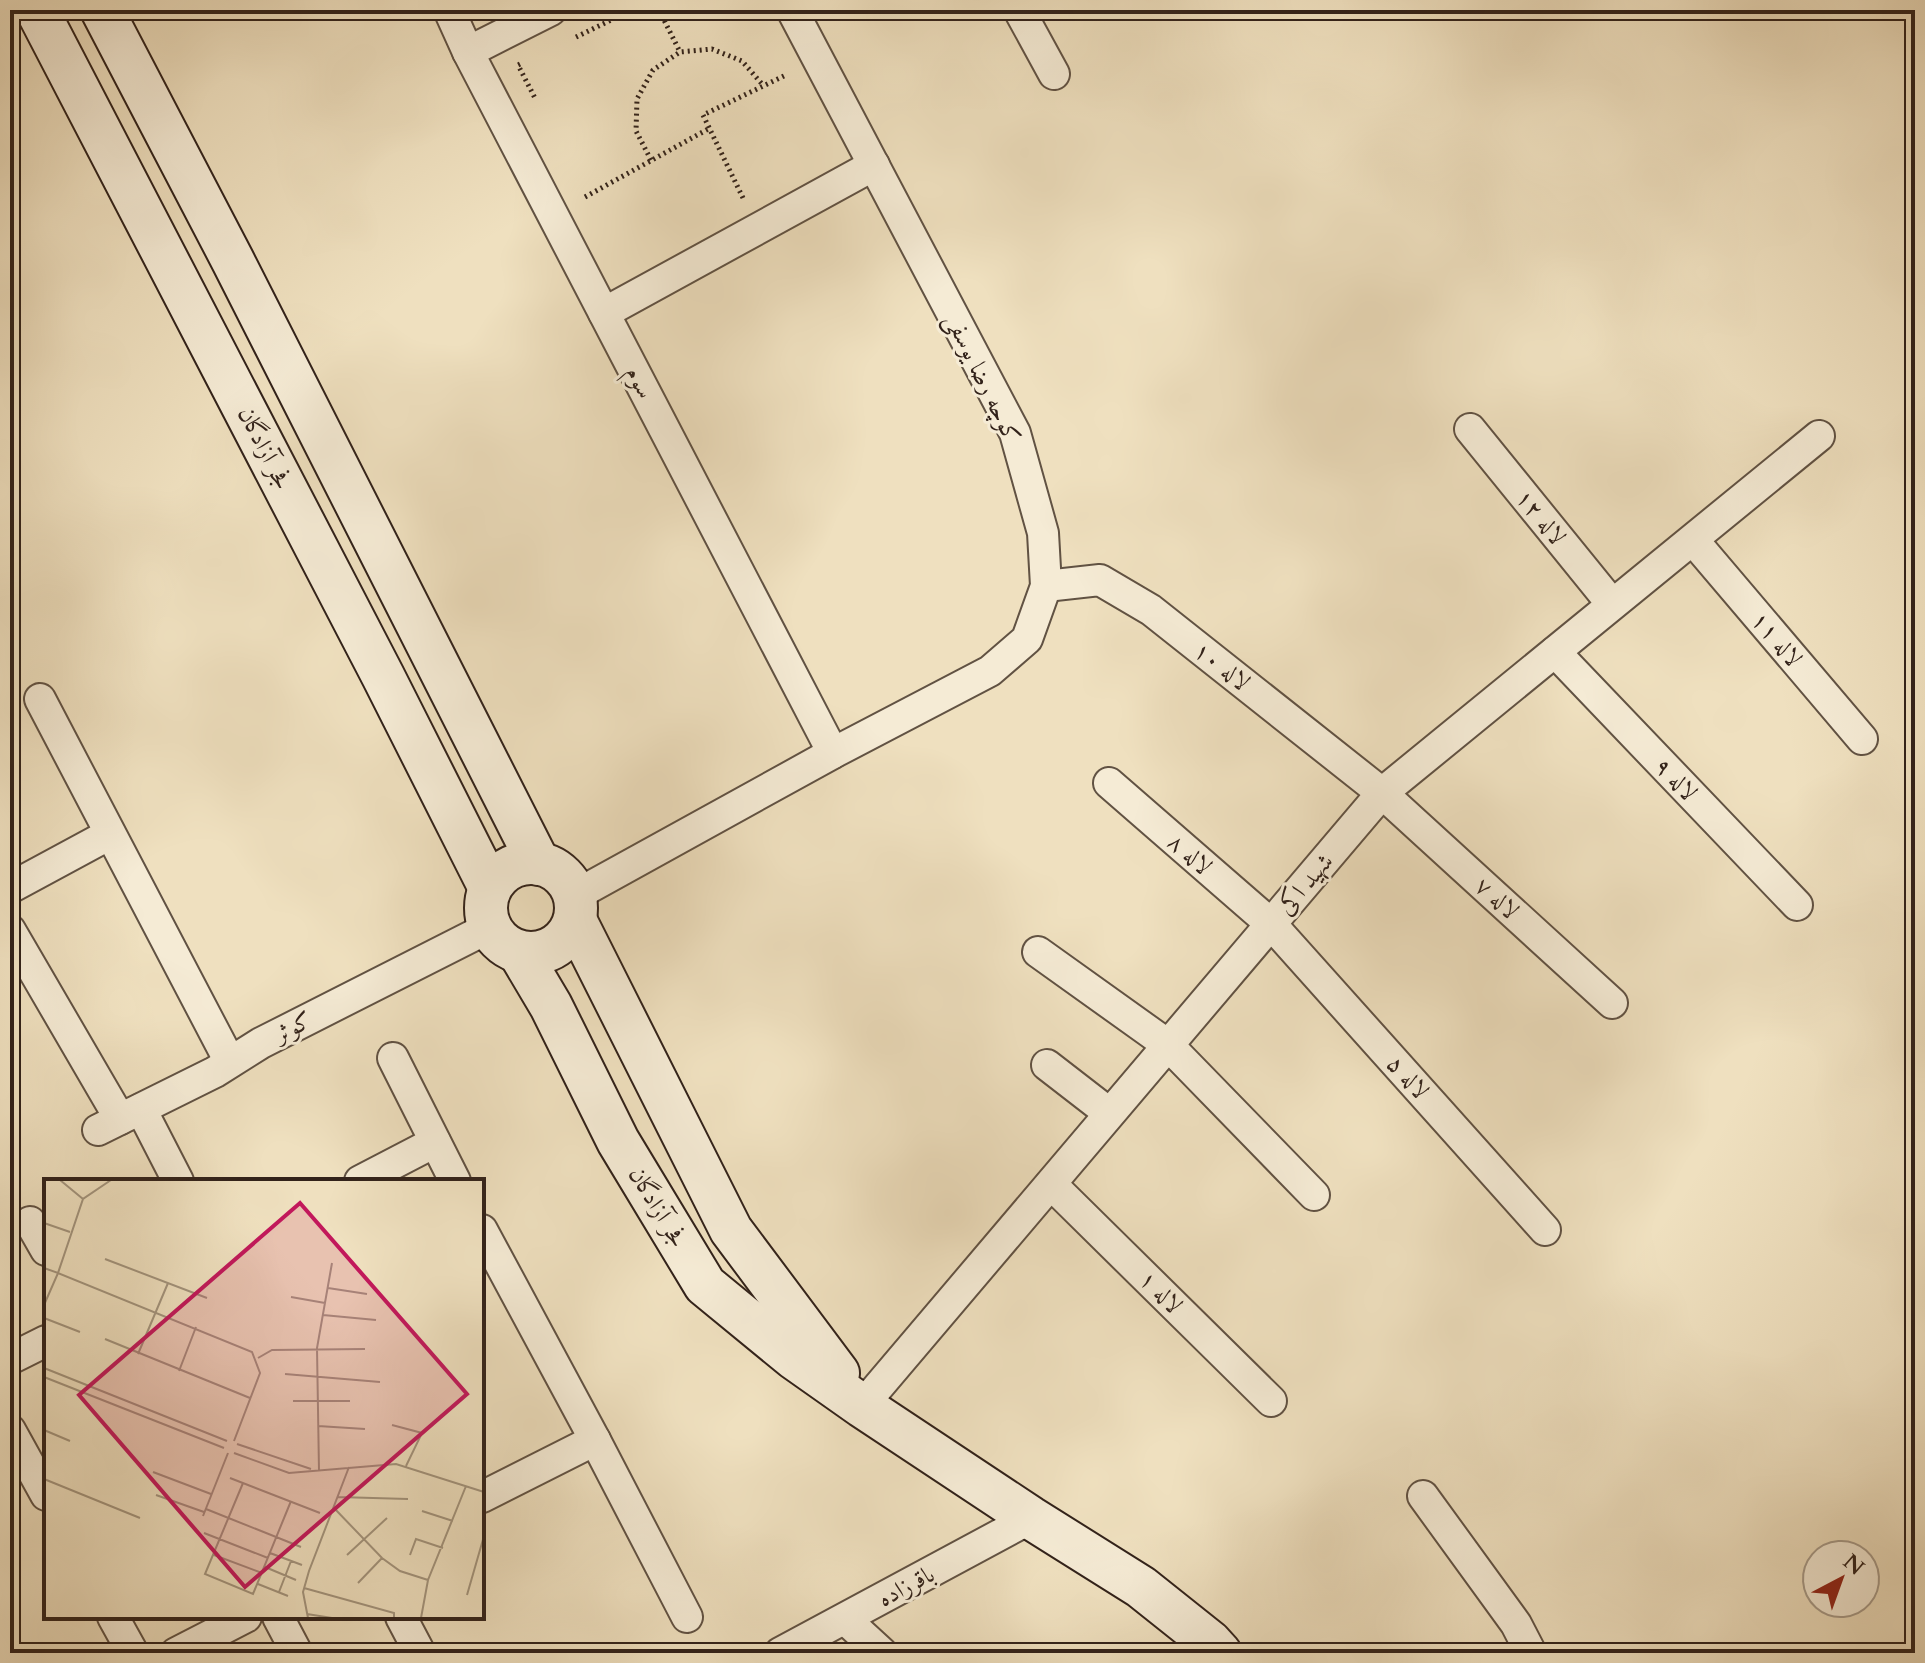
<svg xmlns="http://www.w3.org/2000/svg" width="1925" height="1663" font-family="Cardo,Amiri,serif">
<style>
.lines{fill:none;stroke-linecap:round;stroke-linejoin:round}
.street-casing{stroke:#615243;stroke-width:34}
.secondary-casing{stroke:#32221a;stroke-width:46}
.path{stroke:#32221a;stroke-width:5;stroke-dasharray:2 4;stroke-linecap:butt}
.street{stroke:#f5ebd5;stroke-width:30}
.secondary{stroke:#f5ebd5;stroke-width:42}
.labels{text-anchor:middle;stroke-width:6;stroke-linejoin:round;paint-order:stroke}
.street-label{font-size:24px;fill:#32221a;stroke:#f5ebd5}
.inset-road{fill:none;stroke:#a3947d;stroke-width:2}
.view{fill:#c2185b;fill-opacity:0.15;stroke:#c2185b;stroke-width:4}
.inset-edge{fill:none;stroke:#32221a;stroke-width:4}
</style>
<rect width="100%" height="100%" fill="#efe0bf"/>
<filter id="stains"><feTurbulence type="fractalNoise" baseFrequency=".0025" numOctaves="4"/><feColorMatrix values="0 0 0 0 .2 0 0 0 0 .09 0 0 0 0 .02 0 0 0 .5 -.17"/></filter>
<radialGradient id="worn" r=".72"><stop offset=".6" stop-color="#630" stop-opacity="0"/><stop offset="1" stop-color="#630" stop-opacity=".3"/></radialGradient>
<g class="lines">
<g class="street-casing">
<g id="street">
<path d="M449 10 468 52 833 753"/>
<path d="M1019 10 1054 74"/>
<path d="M468 52 551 10"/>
<path d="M604 313 874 165"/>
<path d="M1470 429 1612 604"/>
<path d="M1693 540 1862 739"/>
<path d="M1046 586 1100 580 1151 610 1382 793 1612 1003"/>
<path d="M1555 652 1797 905"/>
<path d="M40 699 230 1062"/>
<path d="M1109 783 1271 924 1545 1230"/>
<path d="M10 888 110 834"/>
<path d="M574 896 833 753 990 671 1027 639 1046 586 1043 533 1015 433 792 10"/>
<path d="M10 930 120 1119"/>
<path d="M1038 952 1168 1045 1314 1195"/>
<path d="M393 1058 455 1181"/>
<path d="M1047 1065 1109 1113"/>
<path d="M141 1109 178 1181"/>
<path d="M98 1130 215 1072 261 1043 490 927"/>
<path d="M360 1181 435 1142"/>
<path d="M1051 1184 1271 1401"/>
<path d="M30 1222 46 1250"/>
<path d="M482 1230 595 1440 687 1617"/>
<path d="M10 1359 46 1341"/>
<path d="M862 1406 1382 793 1819 436"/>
<path d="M10 1430 46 1495"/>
<path d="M1423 1496 1516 1624 1531 1653"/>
<path d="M482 1497 595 1440"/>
<path d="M113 1617 133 1653"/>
<path d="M278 1617 297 1653"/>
<path d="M401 1617 420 1653"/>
<path d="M845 1619 882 1653"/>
<path d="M176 1653 246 1617"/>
<path d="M780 1653 1031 1518"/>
</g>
</g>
<g class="secondary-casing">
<g id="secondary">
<path d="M37 10 383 676 490 888"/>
<path d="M102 10 233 261 539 864"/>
<circle cx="531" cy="908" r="45"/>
<path d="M575 920 731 1230 838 1373"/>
<path d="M519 952 551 1006 618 1141 705 1285 794 1358 862 1406 1031 1518 1141 1587 1210 1642 1220 1653"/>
</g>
</g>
<g class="path">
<path d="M659 10 680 52"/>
<path d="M576 37 632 10"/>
<path d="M520 64 518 65 536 100"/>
<path d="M651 160 636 131 637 99 653 70 680 52 712 49 742 61 763 85"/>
<path d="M585 197 710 128"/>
<path d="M743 198 703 115 786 75"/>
</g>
<use href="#street" class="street"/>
<use href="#secondary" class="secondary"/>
</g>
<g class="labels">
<g class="street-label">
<text transform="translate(983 378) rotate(64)" y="8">کوچه رضا یوسفی</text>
<text transform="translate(640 382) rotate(62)" y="8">سوم</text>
<text transform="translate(265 448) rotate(63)" y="8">فجر آزادگان</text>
<text transform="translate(1541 517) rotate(51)" y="8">لاله ۱۲</text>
<text transform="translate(1777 639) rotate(50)" y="8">لاله ۱۱</text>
<text transform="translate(1222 666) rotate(38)" y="8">لاله ۱۰</text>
<text transform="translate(1676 779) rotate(46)" y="8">لاله ۹</text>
<text transform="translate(1190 854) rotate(41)" y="8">لاله ۸</text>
<text transform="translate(1305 884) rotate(-50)" y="8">شهید اکی</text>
<text transform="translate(1497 898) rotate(42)" y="8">لاله ۷</text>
<text transform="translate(293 1027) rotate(-27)" y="8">کوثر</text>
<text transform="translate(1408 1077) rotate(48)" y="8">لاله ۵</text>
<text transform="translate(658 1207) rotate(59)" y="8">فجر آزادگان</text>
<text transform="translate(1161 1292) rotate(45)" y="8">لاله ۱</text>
<text transform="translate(906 1586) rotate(-28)" y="8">باقرزاده</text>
</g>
</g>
<g transform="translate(44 1179)">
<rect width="440" height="440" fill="#efe0bf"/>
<path class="inset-road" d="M16 1 39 20M0 44 26 53M61 80 163 119M0 89 14 94 39 20 67 1M284 109 323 115M247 118 281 124M0 126 14 94 208 173 216 194 190 262M279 136 332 141M0 139 36 153M61 160 206 219M94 175 124 104M214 179 228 171 321 170M0 189 183 262M135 192 152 148M241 195 336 203M0 198 180 269M249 222H306M348 246 378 254 362 287M274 247 321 250M0 251 26 262M193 265 267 290M190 274 245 294 352 285 440 313M275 292 273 169 288 84M109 293 167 315M186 299 276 334M0 300 96 339M199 304 161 395 209 415 247 322M112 316 160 333M294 318 364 320M290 329 338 379 356 392 384 401M162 330 257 368M378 332 409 342M159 337 184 274M160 354 224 379M226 374 258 386M170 376 218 394M303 376 343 339M366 376 372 360 399 369M221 388 252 401M314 404 338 379M214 405 244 417M260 409 350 434V439M235 413 247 382M423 416 440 357M263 435 288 439M264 439 259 413 265 392 305 288M377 439 384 401 422 307"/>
<path class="view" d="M256 24 423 215 201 408 35 216Z"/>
<rect width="440" height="440" class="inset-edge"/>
</g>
<rect width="1925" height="1663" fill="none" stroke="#efe0bf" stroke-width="40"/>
<rect x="12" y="12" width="1901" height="1639" fill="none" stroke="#32221a" stroke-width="4"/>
<rect x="20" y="20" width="1885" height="1623" fill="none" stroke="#32221a" stroke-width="2"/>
<g transform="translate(1841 1579) rotate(41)"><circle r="38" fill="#f5ebd5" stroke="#a79b8a" stroke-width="2"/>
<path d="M0-6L14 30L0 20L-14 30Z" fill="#8f2418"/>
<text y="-12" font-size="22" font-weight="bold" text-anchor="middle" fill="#32221a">N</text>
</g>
<rect width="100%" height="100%" filter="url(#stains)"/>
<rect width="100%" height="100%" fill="url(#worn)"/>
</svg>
